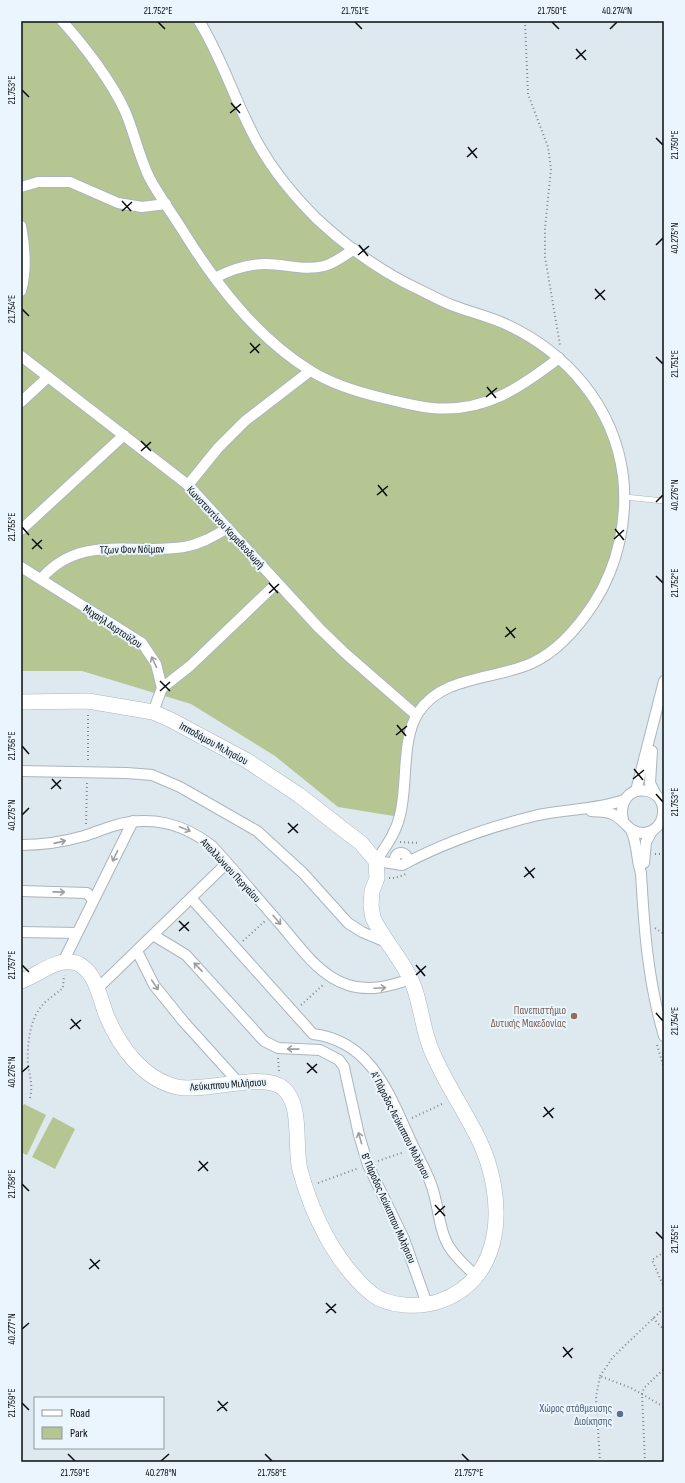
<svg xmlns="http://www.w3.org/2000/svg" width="685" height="1483" font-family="'Sofia Sans Condensed',sans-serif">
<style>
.green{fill:#b5c692}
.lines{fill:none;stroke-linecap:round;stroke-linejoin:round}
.lane-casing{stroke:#abb5bd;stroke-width:6}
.street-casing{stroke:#abb5bd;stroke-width:12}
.secondary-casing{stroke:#abb5bd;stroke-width:16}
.path{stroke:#80888d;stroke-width:2;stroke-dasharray:1 3;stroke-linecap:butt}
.lane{stroke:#fff;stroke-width:5}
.street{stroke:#fff;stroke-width:10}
.secondary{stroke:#fff;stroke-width:15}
.oneway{stroke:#9d9e9f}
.ticks{fill:none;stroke:#090c0e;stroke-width:1.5}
.education-dot{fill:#8d6e63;stroke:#eaf5fd;stroke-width:1.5}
.service-dot{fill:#5c6f8a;stroke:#eaf5fd;stroke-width:1.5}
.labels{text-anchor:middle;stroke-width:4;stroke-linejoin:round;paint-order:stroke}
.street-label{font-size:11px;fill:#090c0e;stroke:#eaf5fd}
.education-label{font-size:11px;fill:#785e54;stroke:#eaf5fd;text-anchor:end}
.service-label{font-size:11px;fill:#4e5e75;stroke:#eaf5fd;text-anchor:end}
.neatline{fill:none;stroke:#090c0e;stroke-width:1.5}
.ticks-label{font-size:10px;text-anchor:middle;fill:#090c0e}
</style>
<rect width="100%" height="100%" fill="#dde8ef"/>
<g class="green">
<path d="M21 21H199L238 102 296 197 382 268 540 343 597 403 621 465 617 551 578 626 534 662 454 685 416 716 400 817 338 807 275 756 191 704 82 671H21Z"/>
<path d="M24 1104 46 1115 27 1155 21 1152V1109Z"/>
<path d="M53 1117 75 1129 55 1169 32 1157Z"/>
</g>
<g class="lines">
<g class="lane-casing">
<path id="lane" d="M625 497 664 501"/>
</g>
<g class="street-casing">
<g id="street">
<path d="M62 21C83 44 112 82 125 111 134 132 139 156 149 177 159 196 172 213 183 231 216 284 257 338 311 371 333 385 361 393 387 399 401 402 417 407 432 408 484 413 520 388 559 358"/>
<path d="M199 21C224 61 236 106 260 147 275 173 295 197 317 219 347 247 385 274 422 291 432 296 443 302 454 306 470 312 487 316 503 323 566 351 614 406 623 476 628 519 618 566 594 603 579 626 558 651 532 663 495 680 442 675 418 713 401 740 408 784 400 815 396 833 386 846 376 861"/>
<path d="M21 187 38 182H70L118 203 142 207 166 204"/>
<path d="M21 226C25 247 27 270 21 291"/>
<path d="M215 278C230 270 248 264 266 264 285 264 304 271 324 266 335 263 345 255 354 249"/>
<path d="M21 356 188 485 319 628 346 654 416 715"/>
<path d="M21 402 48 377"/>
<path d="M188 485 218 448 245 421 310 371"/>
<path d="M21 530 124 435"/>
<path d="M21 567 142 643 156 664 162 688 153 712"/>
<path d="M41 579C80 533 133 555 184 547 201 544 214 536 228 528"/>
<path d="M162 688 190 666 277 583"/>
<path d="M652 751 650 783 656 795"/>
<path d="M21 771 127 773 152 775 180 787 257 831 303 873 348 923 362 932 386 942"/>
<path d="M636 791 664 681"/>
<path d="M591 811C598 812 606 811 612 814 625 819 628 833 643 833 667 832 671 796 647 791 628 787 619 804 623 820"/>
<path d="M631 830C638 845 636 859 641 873 644 928 648 982 664 1036"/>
<path d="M21 845C43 845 63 842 84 836 94 833 103 829 113 826 149 815 183 823 212 846 236 872 258 899 281 925 300 947 319 976 348 985 370 992 390 986 411 979"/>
<circle cx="401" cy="859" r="6"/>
<path d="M376 861 397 864"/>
<path d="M406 863C446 842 493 826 538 815 567 809 596 810 624 800"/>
<path d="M644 863 646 842 652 831"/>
<path d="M21 891 87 893 93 900"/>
<path d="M191 898 313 1034C370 1041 388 1091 409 1137 416 1153 425 1168 431 1184 439 1204 438 1230 450 1248 457 1259 468 1268 477 1277"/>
<path d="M21 932 77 933"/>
<path d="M153 935 186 955 264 1041 278 1048 320 1050 339 1060 344 1067 359 1135 368 1165 404 1239 427 1304"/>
<path d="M137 951 154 985 183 1021 239 1083"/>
<path d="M63 962 133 821"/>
<path d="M96 990 227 863"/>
</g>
</g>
<g class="secondary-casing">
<path id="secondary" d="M21 702 88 701 153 712 171 720 246 760 299 795 340 827 361 843 376 861 377 878 372 891 371 906 373 918C384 941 402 959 412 982 422 1005 422 1031 433 1054 446 1084 465 1111 479 1140 505 1194 508 1277 440 1301 420 1308 389 1307 372 1294 336 1264 312 1215 300 1170 294 1146 303 1105 283 1088 262 1071 207 1093 177 1087 143 1079 120 1047 107 1017 102 1004 99 989 92 977 88 970 79 962 71 962 53 960 37 976 21 981"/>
</g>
<g class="path">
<path d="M525 21 528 94 548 147 551 169 545 228V257L560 345"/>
<path d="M88 715V762"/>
<path d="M86 824 87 783"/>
<path d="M400 842 420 843"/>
<path d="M655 854H664"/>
<path d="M389 878H395L406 874"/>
<path d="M655 928 664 934"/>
<path d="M243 941 265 921"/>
<path d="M301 1005 323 985"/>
<path d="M657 1045 664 1068"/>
<path d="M278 1058 279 1071"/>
<path d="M30 1098C33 1086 30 1077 28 1065 27 1047 29 1023 40 1008 46 1000 56 994 63 988L64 975"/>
<path d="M412 1118 444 1103"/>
<path d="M378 1161 404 1152"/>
<path d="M318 1183 359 1168"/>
<path d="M664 1252 652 1260 664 1287"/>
<path d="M653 1318 664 1330"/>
<path d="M600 1376 613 1357 664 1308"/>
<path d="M600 1462 596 1397 600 1376 631 1388 642 1394 644 1388 664 1369"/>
<path d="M645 1462 642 1394 664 1407"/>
<path d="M662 1462 664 1455"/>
</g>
<use href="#lane" class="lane"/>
<use href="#street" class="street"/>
<use href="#secondary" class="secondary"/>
</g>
<defs><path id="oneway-shaft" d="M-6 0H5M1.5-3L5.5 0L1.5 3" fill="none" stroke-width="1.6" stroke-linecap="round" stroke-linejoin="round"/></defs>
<g class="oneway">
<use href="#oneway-shaft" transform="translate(154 662) rotate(-115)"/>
<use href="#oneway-shaft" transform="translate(185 829) rotate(22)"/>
<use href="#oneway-shaft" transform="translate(60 842) rotate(-13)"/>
<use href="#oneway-shaft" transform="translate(115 856) rotate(116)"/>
<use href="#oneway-shaft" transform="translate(59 892) rotate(1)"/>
<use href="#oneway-shaft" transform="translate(277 920) rotate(49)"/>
<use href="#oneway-shaft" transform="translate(198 967) rotate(-133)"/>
<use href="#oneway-shaft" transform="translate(155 985) rotate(56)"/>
<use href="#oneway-shaft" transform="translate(380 988) rotate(-3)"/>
<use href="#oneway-shaft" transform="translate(293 1049) rotate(-179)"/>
<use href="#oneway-shaft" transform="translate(360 1138) rotate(-106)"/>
</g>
<path class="ticks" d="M158 22 165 29M355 22 362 29M552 22 559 29M610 29 617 22M576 49 586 60M576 59 586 50M22 90 29 97M231 103 240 113M230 113 241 104M656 138 663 145M468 147 477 158M467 157 477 148M122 201 131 211M122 211 132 202M359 245 368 256M656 245 663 238M358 255 369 246M595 289 605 300M595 299 605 290M22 309 29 316M250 343 259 353M250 353 260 344M656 357 663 364M487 387 496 398M486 397 497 388M141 441 151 451M141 451 151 442M378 485 387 496M377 495 388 486M656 502 663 495M22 527 29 535M615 529 624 540M32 539 42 549M614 539 624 530M32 549 42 540M656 576 663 583M269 583 278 593M269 593 279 584M506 627 515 638M505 637 516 628M160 681 170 691M160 691 170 682M397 725 406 736M396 735 407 726M22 746 29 754M634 769 643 780M52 779 61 789M633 779 644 770M51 789 61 780M656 794 663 802M22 815 29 808M288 823 298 833M288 833 298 824M525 867 534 878M524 877 535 868M179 921 189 931M179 931 189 922M22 965 29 972M416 965 425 976M416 975 426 966M656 1013 663 1021M71 1019 80 1029M70 1029 81 1020M307 1063 317 1073M22 1072 29 1066M307 1073 317 1064M544 1107 553 1118M543 1117 554 1108M199 1161 208 1171M198 1171 208 1162M22 1184 29 1191M435 1205 445 1216M435 1215 445 1206M656 1232 663 1239M90 1259 99 1269M89 1269 100 1260M326 1303 336 1313M326 1313 336 1304M22 1329 29 1323M563 1347 572 1358M563 1357 573 1348M218 1401 227 1411M22 1403 29 1410M217 1411 228 1402M68 1454 75 1461M265 1454 272 1461M462 1454 469 1461M161 1461 169 1454"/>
<circle class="education-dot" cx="574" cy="1016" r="4"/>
<circle class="service-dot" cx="620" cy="1414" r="4"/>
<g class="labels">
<g class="street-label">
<text transform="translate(226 527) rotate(47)" y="4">Κωνσταντίνου Καραθεοδωρή</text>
<text transform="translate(132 549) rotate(-1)" y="4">Τζων Φον Νόϊμαν</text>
<text transform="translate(113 626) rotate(34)" y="4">Μιχαήλ Δερτούζου</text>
<text transform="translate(214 743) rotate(29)" y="4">Ιπποδάμου Μιλησίου</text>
<text transform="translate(231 870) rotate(47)" y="4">Απολλώνιου Περγαίου</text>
<text transform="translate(228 1084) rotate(-4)" y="4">Λεύκιππου Μιλήσιου</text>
<text transform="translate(401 1125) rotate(63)" y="4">Α' Πάροδος Λεύκιππου Μιλήσιου</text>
<text transform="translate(389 1208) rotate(66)" y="4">Β' Πάροδος Λεύκιππου Μιλήσιου</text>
</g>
<g class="education-label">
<text x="566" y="1014">Πανεπιστήμιο<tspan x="566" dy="13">Δυτικής Μακεδονίας</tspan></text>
</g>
<g class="service-label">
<text x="612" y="1412">Χώρος στάθμευσης<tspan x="612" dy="13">Διοίκησης</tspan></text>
</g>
</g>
<rect width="685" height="1483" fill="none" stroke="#eaf5fd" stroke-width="44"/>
<rect x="34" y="1397" width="130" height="52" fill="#eaf5fd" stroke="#90989d"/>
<rect x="42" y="1410" width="20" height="6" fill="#ffffff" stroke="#90989d"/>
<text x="70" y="1417" font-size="12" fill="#090c0e">Road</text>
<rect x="42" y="1427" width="20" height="12" fill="#b5c692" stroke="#90989d"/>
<text x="70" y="1437" font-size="12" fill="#090c0e">Park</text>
<rect x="22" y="22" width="641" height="1439" class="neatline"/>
<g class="ticks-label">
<text x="158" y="14">21.752°E</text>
<text x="355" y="14">21.751°E</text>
<text x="552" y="14">21.750°E</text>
<text x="617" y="14">40.274°N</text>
<text transform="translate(11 90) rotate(-90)" y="4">21.753°E</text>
<text transform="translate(674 145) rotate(-90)" y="4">21.750°E</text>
<text transform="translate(674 238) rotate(-90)" y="4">40.275°N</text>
<text transform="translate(11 309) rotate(-90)" y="4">21.754°E</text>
<text transform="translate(674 364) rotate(-90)" y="4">21.751°E</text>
<text transform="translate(674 495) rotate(-90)" y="4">40.276°N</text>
<text transform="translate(11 527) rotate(-90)" y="4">21.755°E</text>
<text transform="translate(674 583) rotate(-90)" y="4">21.752°E</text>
<text transform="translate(11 746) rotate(-90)" y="4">21.756°E</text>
<text transform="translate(674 802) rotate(-90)" y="4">21.753°E</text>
<text transform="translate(11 815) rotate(-90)" y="4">40.275°N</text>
<text transform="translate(11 965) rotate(-90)" y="4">21.757°E</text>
<text transform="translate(674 1021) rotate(-90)" y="4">21.754°E</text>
<text transform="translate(11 1072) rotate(-90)" y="4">40.276°N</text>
<text transform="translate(11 1184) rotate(-90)" y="4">21.758°E</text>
<text transform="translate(674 1239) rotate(-90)" y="4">21.755°E</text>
<text transform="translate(11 1329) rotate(-90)" y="4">40.277°N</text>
<text transform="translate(11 1403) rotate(-90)" y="4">21.759°E</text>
<text x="75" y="1476">21.759°E</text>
<text x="161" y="1476">40.278°N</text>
<text x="272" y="1476">21.758°E</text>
<text x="469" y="1476">21.757°E</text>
</g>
</svg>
